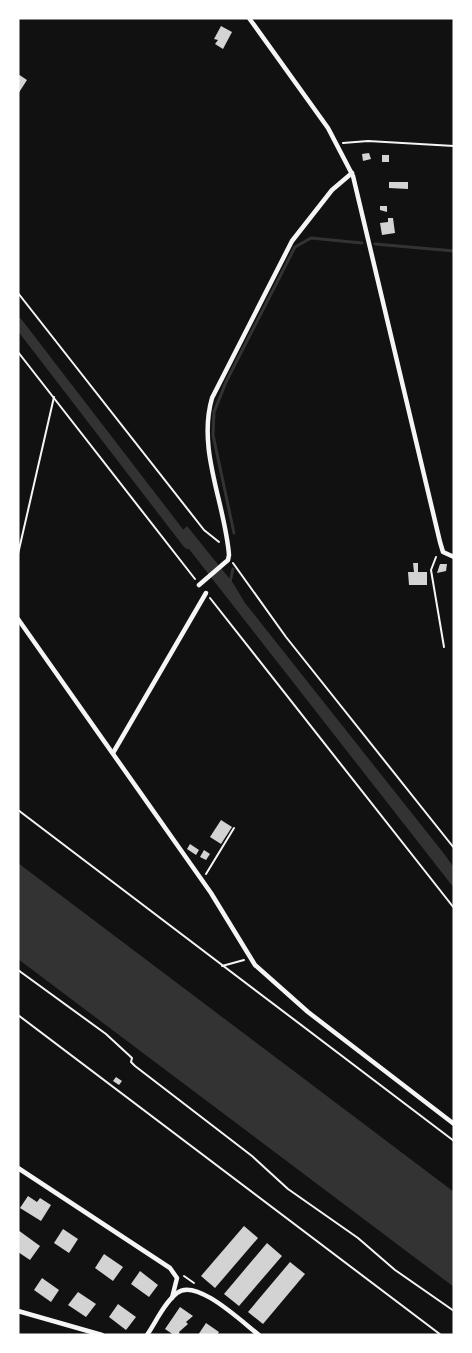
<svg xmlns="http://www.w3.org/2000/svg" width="472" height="1353" font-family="'Open Sans',sans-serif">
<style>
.water{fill:#333}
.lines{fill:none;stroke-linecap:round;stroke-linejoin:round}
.stream{stroke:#333;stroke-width:3}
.canal{stroke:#333;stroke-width:10}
.building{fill:#d3d3d3}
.path{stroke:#f5f5f5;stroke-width:2}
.minor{stroke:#f5f5f5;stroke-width:4.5}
</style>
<rect width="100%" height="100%" fill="#111"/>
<g class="water">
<path d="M187 526 233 583 245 603 445 855 454 868V888L178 535Z"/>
<path d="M18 863 454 1192V1287L18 959Z"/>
</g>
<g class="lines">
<g class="stream">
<path d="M375 244 454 251"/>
<path d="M234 533 213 435 214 412 226 382 295 247 311 238 362 243"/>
<path d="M230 582 233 569"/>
</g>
<path class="canal" d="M18 323 188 544"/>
</g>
<g class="building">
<path d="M221 26 232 32 223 49 215 44 218 40 214 39Z"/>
<path d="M18 74 27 80 18 94Z"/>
<path d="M369 153 371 159 363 161 362 154Z"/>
<rect x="382" y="155" width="7" height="7"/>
<path d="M389 182H408V189L389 188Z"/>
<path d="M380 206H387V212L380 210Z"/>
<path d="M388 218H393L395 233 382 235 380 223 388 222Z"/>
<path d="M413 563H418V572H427V585H409L408 572H414Z"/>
<path d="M440 564H447L446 571 437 573Z"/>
<path d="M221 820 232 827 221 844 210 837Z"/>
<path d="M190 844 199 850 196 855 187 849Z"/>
<path d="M204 850 210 854 206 860 200 857Z"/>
<path d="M116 1077 122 1081 119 1085 113 1081Z"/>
<path d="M28 1196 37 1202 40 1198 51 1205 41 1221 20 1208Z"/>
<path d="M244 1226 258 1238 215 1288 201 1276Z"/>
<path d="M63 1229 78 1239 69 1253 54 1243Z"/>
<path d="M18 1230 40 1246 30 1260 18 1252Z"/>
<path d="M267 1243 282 1256 239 1306 224 1294Z"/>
<path d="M104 1254 123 1267 113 1281 95 1268Z"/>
<path d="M290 1262 305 1274 263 1324 248 1312Z"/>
<path d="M140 1271 158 1285 149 1297 131 1284Z"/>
<path d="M42 1278 59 1290 51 1302 34 1290Z"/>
<path d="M78 1292 96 1304 86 1317 68 1305Z"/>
<path d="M118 1304 136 1317 126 1330 109 1317Z"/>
<path d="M180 1307 193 1316 186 1322 188 1324 179 1332 180 1335H174L165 1329Z"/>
<path d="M206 1323 219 1332 217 1335H198Z"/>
</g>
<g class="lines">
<g class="path">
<path d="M343 143 368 141 454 146"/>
<path d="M18 293 204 530 219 542"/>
<path d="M18 352 195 579"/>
<path d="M18 554 54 397"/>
<path d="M436 557 431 570 444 647"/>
<path d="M233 563 286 637 454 848"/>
<path d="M210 598 454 908"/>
<path d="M18 810 454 1141"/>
<path d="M206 874 234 828"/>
<path d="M222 966 244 960"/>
<path d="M18 970 106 1034 132 1058 131 1062 135 1066 252 1156 288 1189 358 1238 395 1270 454 1311"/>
<path d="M18 1015 441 1335"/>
<path d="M184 1276 194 1283"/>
</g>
<g class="minor">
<path d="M249 18 328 128 353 176 440 542 443 552 454 557"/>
<path d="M199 585 228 560 229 555C225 503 197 450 212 398L292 241 332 190 352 173"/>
<path d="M18 619 211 893 255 965 308 1012 454 1124"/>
<path d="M113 753 206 593"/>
<path d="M18 1168 170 1268 177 1278 172 1298"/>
<path d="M18 1311 102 1335"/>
<path d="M147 1335C156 1322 164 1303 177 1293 196 1277 243 1323 259 1335"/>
</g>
</g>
<rect width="472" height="1353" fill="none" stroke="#ffffff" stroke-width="39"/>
</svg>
